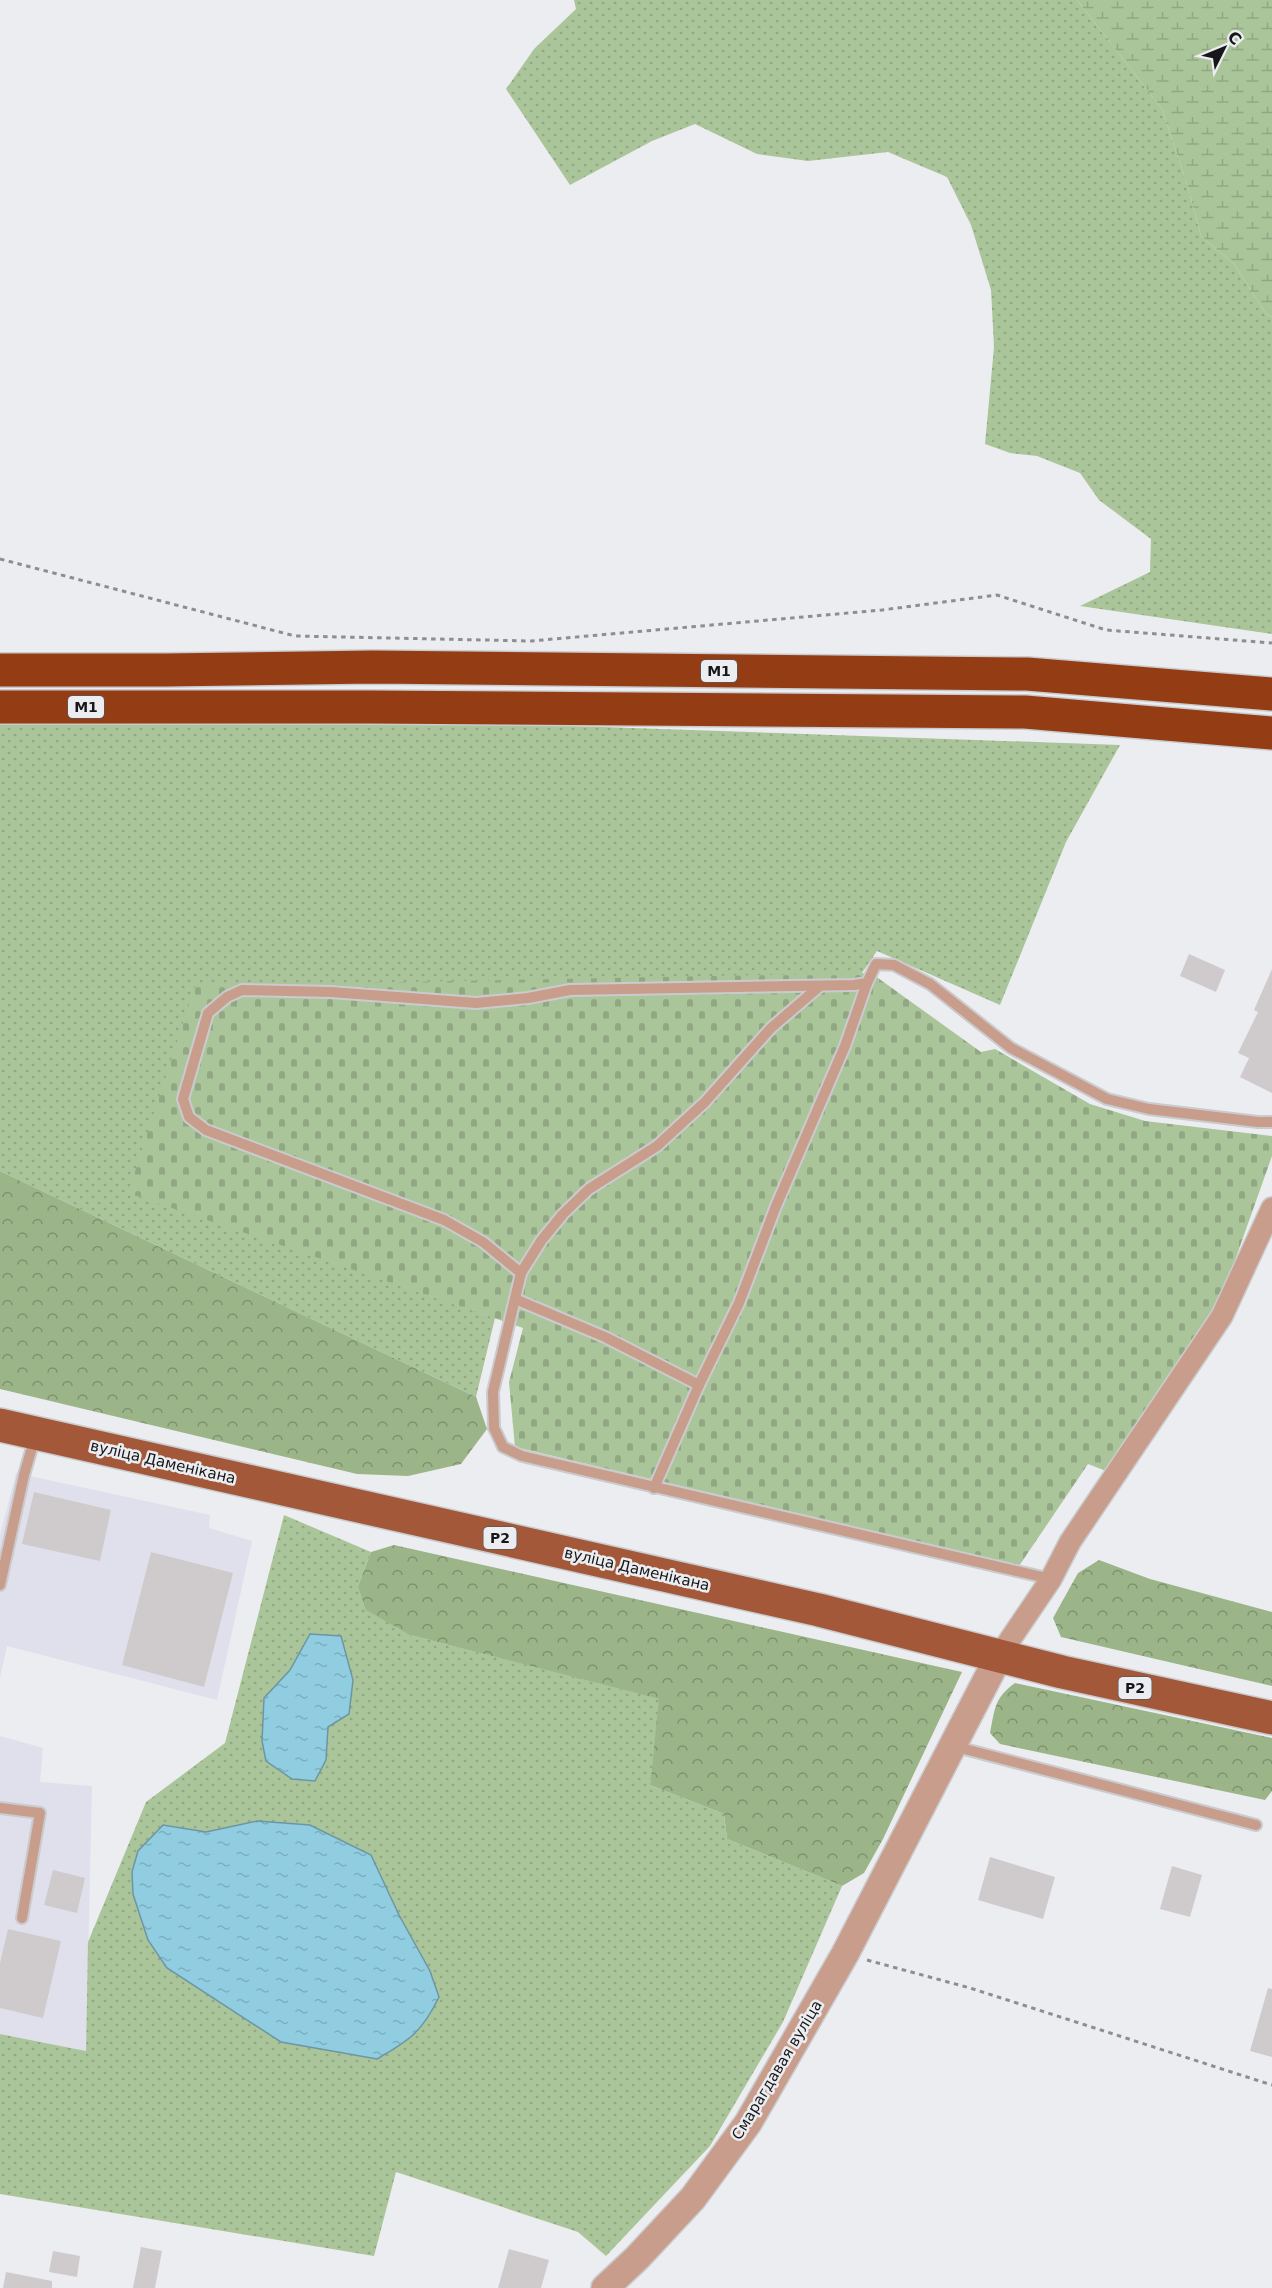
<svg xmlns="http://www.w3.org/2000/svg" width="1272" height="2288" font-family="'DejaVu Sans',sans-serif">
<style>
.built{fill:#dfe0eb}
.grass{fill:url(#grass-dots)}
.forest{fill:url(#forest-crowns)}
.wetland{fill:url(#wetland-marsh)}
.cemetery{fill:url(#cemetery-stones)}
.water{fill:url(#water-ripples);stroke:#6c96a4;stroke-width:1.5}
.building{fill:#cfcbcd}
.lines{fill:none;stroke-linecap:round;stroke-linejoin:round}
.service-casing{stroke:#cacbce;stroke-width:14}
.minor-casing{stroke:#cacbce;stroke-width:24}
.tertiary-casing{stroke:#cacbce;stroke-width:30}
.primary-casing{stroke:#cacbce;stroke-width:36}
.motorway-casing{stroke:#cacbce;stroke-width:36}
.path{stroke:#8d8e91;stroke-width:3;stroke-dasharray:4.5 4.5;stroke-linecap:butt}
.service{stroke:#c99d8c;stroke-width:10}
.minor{stroke:#c99d8c;stroke-width:21}
.tertiary{stroke:#c99d8c;stroke-width:27}
.primary{stroke:#a4583a;stroke-width:33}
.motorway{stroke:#943d15;stroke-width:33}
.labels{text-anchor:middle;stroke-width:5;stroke-linejoin:round;paint-order:stroke}
.shield{fill:#ecedf1;stroke:#57575a;stroke-width:1.5}
.shield-label{font-size:14px;font-weight:bold;fill:#171719}
.street-label{font-size:15px;fill:#171719;stroke:#ecedf1}
</style>
<defs>
<pattern id="grass-dots" width="8" height="8" patternUnits="userSpaceOnUse" patternTransform="scale(1.5)"><rect width="8" height="8" fill="#abc59a"/><path d="M2 2h.1M6 6h.1" fill="none" stroke="#92a884" stroke-width="1.8" stroke-linecap="round"/></pattern>
<pattern id="forest-crowns" width="20" height="18" patternUnits="userSpaceOnUse" patternTransform="scale(1.5)"><rect width="20" height="18" fill="#9bb589"/><path d="M2 6a3 3 0 1 1 6 0M12 15a3 3 0 1 1 6 0" fill="none" stroke="#7d926f"/></pattern>
<pattern id="wetland-marsh" width="20" height="14" patternUnits="userSpaceOnUse" patternTransform="scale(1.5)"><rect width="20" height="14" fill="#abc59a"/><path d="M1 5h8M5 5V1M11 12h8M15 12V8" fill="none" stroke="#92a884"/></pattern>
<pattern id="cemetery-stones" width="16" height="16" patternUnits="userSpaceOnUse" patternTransform="scale(1.5)"><rect width="16" height="16" fill="#abc59a"/><path d="M2 7V4a2 2 0 0 1 4 0v3zM10 15v-3a2 2 0 0 1 4 0v3z" fill="#92a884"/></pattern>
<pattern id="water-ripples" width="26" height="14" patternUnits="userSpaceOnUse" patternTransform="scale(1.5)"><rect width="26" height="14" fill="#90cde0"/><path d="M2 4q2-2 4 0t4 0M15 11q2-2 4 0t4 0" fill="none" stroke="#7bafc0"/></pattern>
</defs>
<rect width="100%" height="100%" fill="#ecedf1"/>
<g class="built">
<path d="M16 1473 210 1515 209 1528 252 1541 217 1700 7 1646 0 1678V1535Z"/>
<path d="M0 1736 43 1748 40 1782 92 1786 86 2051 0 2034Z"/>
</g>
<g class="grass">
<path d="M574 0H1077L1162 109 1188 187 1201 236 1234 264 1266 314 1272 317V634L1080 606 1150 572 1151 539 1099 500 1080 473 1037 456 1010 453 985 444 994 347 991 290 971 225 947 177 888 152 808 161 757 154 695 124 652 141 570 185 506 89 534 49 576 9Z"/>
<path d="M0 722H461L1120 745 1066 842 1000 1005 877 951 862 973 128 1192 495 1318 476 1397 0 1171Z"/>
<path d="M284 1515 371 1552 358 1586 410 1635 660 1699 650 1785 724 1814 727 1839 842 1886 783 2022 710 2146 606 2256 578 2232 396 2172 374 2256 0 2194V2034L86 2051 88 1942 146 1802 225 1743Z"/>
</g>
<g class="forest">
<path d="M0 1171 476 1397 487 1429 461 1464 408 1476 357 1474 0 1389Z"/>
<path d="M394 1545 962 1672 883 1839 864 1873 842 1886 727 1839 724 1814 650 1785 659 1699 410 1635 366 1610 358 1586 371 1552Z"/>
<path d="M1099 1560 1150 1579 1272 1612V1686L1061 1637 1053 1618 1078 1573Z"/>
<path d="M1015 1683 1272 1738V1791L1265 1800 1000 1744 990 1733C995 1709 994 1698 1015 1683Z"/>
</g>
<path class="wetland" d="M1077 0H1272V317L1266 314 1234 264 1201 236 1188 187 1162 109Z"/>
<path class="cemetery" d="M871 973 981 1052 995 1049 1090 1104 1145 1121 1272 1136V1156L1217 1311 1106 1471 1088 1464 1019 1566 515 1447 509 1382 523 1328 128 1193 195 986Z"/>
<g class="water">
<path d="M310 1634 341 1636 353 1680 349 1714 328 1727 326 1760 315 1781 292 1779 266 1761 262 1741 264 1698 290 1670Z"/>
<path d="M257 1821 310 1825 371 1855 399 1915 430 1971 439 1997C422 2032 410 2040 377 2059L281 2042 167 1968 148 1940 133 1894 132 1872 138 1851 163 1825 206 1832Z"/>
</g>
<g class="building">
<path d="M1189 954 1225 970 1216 992 1180 976Z"/>
<path d="M1272 969V1093L1240 1077 1249 1058 1238 1053 1258 1012 1254 1010Z"/>
<path d="M34 1492 111 1510 100 1561 22 1544Z"/>
<path d="M151 1552 233 1573 204 1687 122 1665Z"/>
<path d="M990 1857 1055 1877 1043 1919 978 1900Z"/>
<path d="M1172 1866 1202 1875 1190 1917 1160 1909Z"/>
<path d="M53 1870 85 1878 77 1913 44 1905Z"/>
<path d="M8 1929 61 1941 43 2018 0 2008V1963Z"/>
<path d="M1268 1988 1272 1989V2057L1250 2051Z"/>
<path d="M141 2247 162 2251 155 2288H133Z"/>
<path d="M509 2249 549 2260 541 2288H498Z"/>
<path d="M53 2251 80 2256 77 2277 49 2272Z"/>
<path d="M6 2272 52 2281V2288H3Z"/>
</g>
<g class="lines">
<g class="service-casing">
<g id="service">
<path d="M521 1273 541 1241 563 1214 589 1189 657 1146 705 1102 771 1028 820 986"/>
<path d="M515 1299 605 1337 699 1385 654 1488"/>
<path d="M699 1385 739 1303 776 1206 845 1046 867 983"/>
<path d="M1051 1579 522 1456 503 1447 494 1428 493 1392 521 1273 483 1242 444 1220 206 1130 189 1117 183 1099 208 1013 227 997 242 990 331 992 476 1003 528 998 570 990 854 985 867 983 876 964 894 965 930 984 1011 1048 1107 1099 1149 1109 1258 1122H1272"/>
<path d="M0 1585 24 1475 35 1437"/>
<path d="M953 1746 1256 1825"/>
<path d="M0 1808 40 1813 22 1918"/>
</g>
</g>
<g class="minor-casing">
<path id="minor" d="M999 1656 1051 1579 1070 1542 1222 1316 1272 1208"/>
</g>
<g class="tertiary-casing">
<path id="tertiary" d="M605 2288 637 2258 693 2198 748 2123 845 1954 999 1656"/>
</g>
<g class="primary-casing">
<path id="primary" d="M0 1425 819 1610 1062 1672 1272 1718"/>
</g>
<g class="motorway-casing">
<g id="motorway">
<path d="M0 670H165L373 667 1027 674 1272 694"/>
<path d="M0 707H371L1025 712 1272 733"/>
</g>
</g>
<g class="path">
<path d="M0 559 295 636 531 641 882 610 997 595 1106 630 1272 643"/>
<path d="M867 1960 970 1988 1272 2085"/>
</g>
<use href="#service" class="service"/>
<use href="#minor" class="minor"/>
<use href="#tertiary" class="tertiary"/>
<use href="#primary" class="primary"/>
<use href="#motorway" class="motorway"/>
</g>
<g class="labels">
<g class="shield">
<rect x="701" y="660" width="36" height="22" rx="4.5"/>
<rect x="68" y="696" width="36" height="22" rx="4.5"/>
<rect x="483.5" y="1527" width="33" height="22" rx="4.5"/>
<rect x="1118.5" y="1677" width="33" height="22" rx="4.5"/>
</g>
<g class="shield-label">
<text x="719" y="676">М1</text>
<text x="86" y="712">М1</text>
<text x="500" y="1543">Р2</text>
<text x="1135" y="1693">Р2</text>
</g>
<g class="street-label">
<text transform="translate(163 1462) rotate(13)" y="5">вуліца Даменікана</text>
<text transform="translate(637 1569) rotate(13)" y="5">вуліца Даменікана</text>
<text transform="translate(777 2070) rotate(-59)" y="5">Смарагдавая вуліца</text>
</g>
</g>
<g transform="translate(1224 48) rotate(47)" stroke="#ecedf1" stroke-width="4.5" paint-order="stroke">
<path d="M0-4.5L10 22L0 15L-10 22Z" fill="#171719"/>
<text y="-9" font-size="16" font-weight="bold" text-anchor="middle" fill="#171719">С</text>
</g>
</svg>
